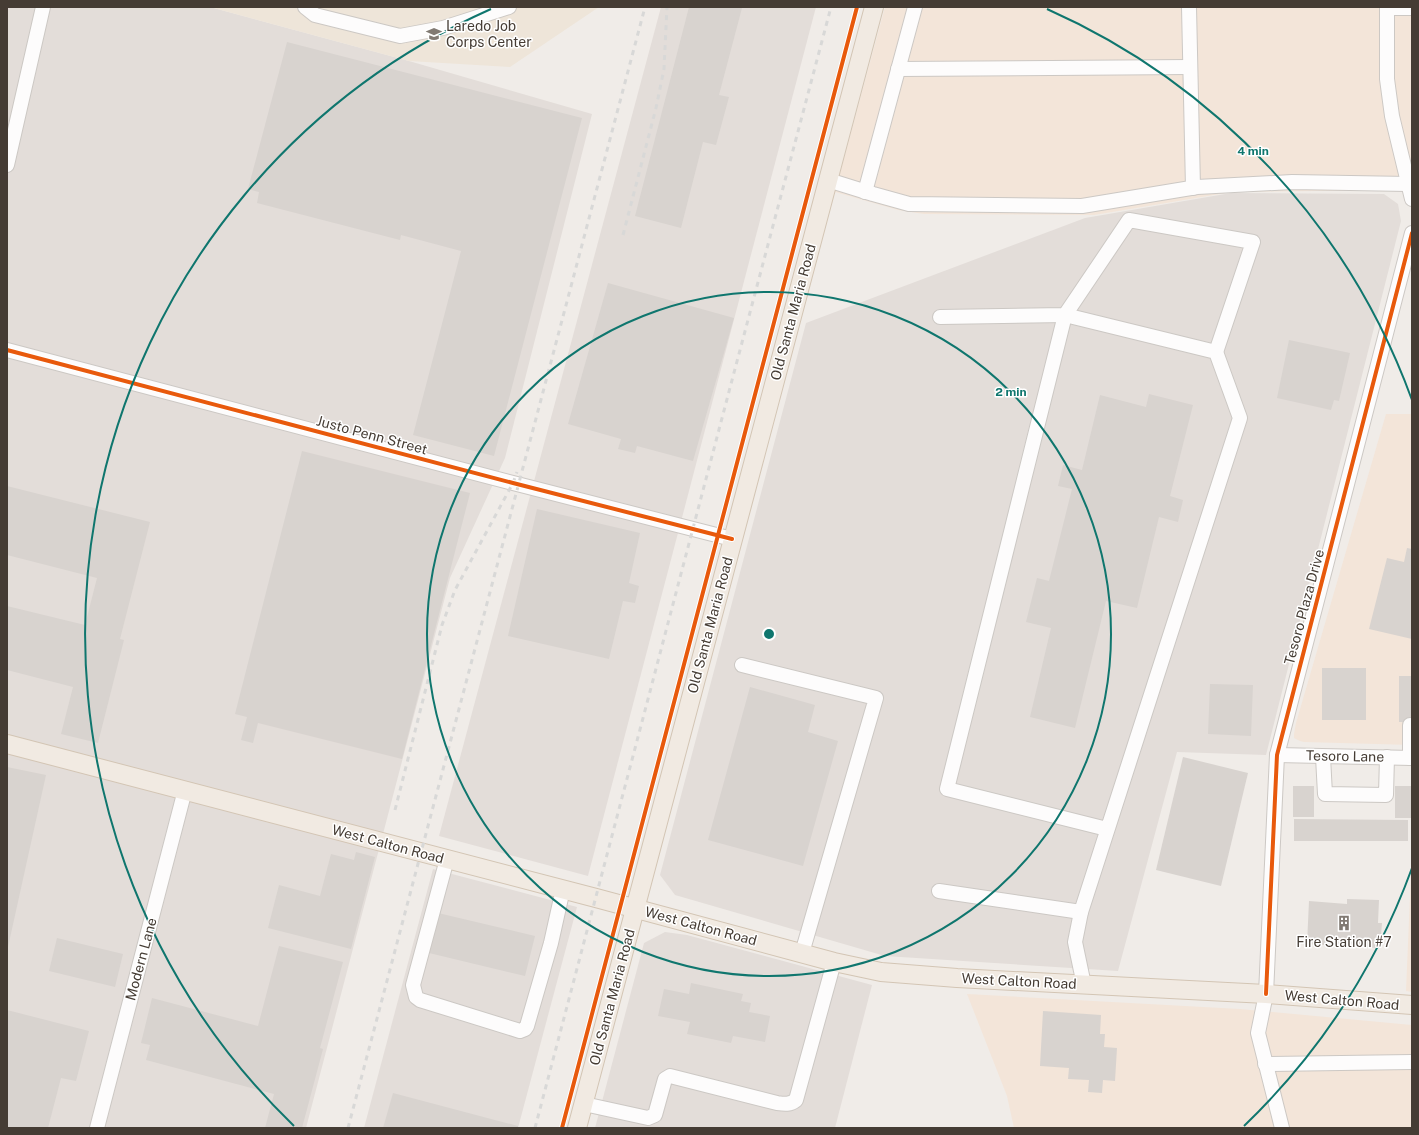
<svg xmlns="http://www.w3.org/2000/svg" width="1419" height="1135" font-family="'Public Sans',sans-serif">
<style>
.commercial{fill:#f3e5d9}
.industrial{fill:#e3ddd9}
.education{fill:#eee5d9}
.building{fill:#d8d3cf}
.lines{fill:none;stroke-linecap:round;stroke-linejoin:round}
.minor-casing{stroke:#ccc8c4;stroke-width:16}
.major-casing{stroke:#d3c5b4;stroke-width:20}
.minor{stroke:#fdfcfc;stroke-width:14}
.major{stroke:#f1eae2;stroke-width:18}
.rail{stroke:#d8d8d7;stroke-width:3;stroke-dasharray:5 5;stroke-linecap:butt}
.cycleway-casing{stroke:#fff;stroke-width:6}
.cycleway{stroke:#e8590c;stroke-width:4}
.ring{fill:none;stroke:#0f766e;stroke-width:2}
.labels{text-anchor:middle;stroke-width:3;stroke-linejoin:round;paint-order:stroke}
.poi-label{font-size:14px;fill:#453c34;stroke:#fff;text-anchor:start}
.street-label{font-size:14px;fill:#453c34;stroke:#fff}
.centre{fill:#0f766e;stroke:#fff;stroke-width:2}
.ring-label{font-size:12px;text-anchor:middle;font-weight:bold;fill:#0f766e;stroke:#fff;stroke-width:3;stroke-linejoin:round;paint-order:stroke}
</style>
<rect width="100%" height="100%" fill="#f0ece8"/>
<g class="commercial">
<path d="M885 7H1412V190L1232 192 1094 215 924 214 898 210 835 192Z"/>
<path d="M1386 414H1412V745L1304 742 1300 741 1294 738V734L1296 723Z"/>
<path d="M1412 848V992L1406 991Z"/>
<path d="M967 994 1240 1009 1412 1025V1128H1014L1007 1096Z"/>
</g>
<g class="industrial">
<path d="M7 7H210L409 61 592 114 505 458 450 578 306 1128H7Z"/>
<path d="M661 7H816L588 876 439 836Z"/>
<path d="M1231 193 1384 194 1398 204 1401 221 1266 755 1177 752 1118 971 885 956 675 895 660 875 806 323 1085 218Z"/>
<path d="M433 869 577 907 518 1128H364Z"/>
<path d="M665 932 687 935 872 985 835 1128H595L644 943Z"/>
</g>
<path class="education" d="M210 7H599L510 67 409 61Z"/>
<g class="building">
<path d="M689 7 742 8 719 95 729 97 716 145 703 142 681 228 635 216Z"/>
<path d="M287 42 582 118 494 456 413 435 461 251 401 235 400 240 257 203 259 192 248 189Z"/>
<path d="M608 283 734 318 693 461 637 446 635 453 618 449 621 439 568 424Z"/>
<path d="M1289 340 1350 353 1339 401 1334 400 1331 410 1277 398Z"/>
<path d="M1149 394 1193 405 1170 496 1183 500 1178 522 1159 517 1137 608 1106 601 1075 728 1030 717 1051 628 1026 622 1037 578 1049 581 1072 489 1058 486 1063 465 1082 470 1100 395 1146 407Z"/>
<path d="M302 451 470 493 402 759 258 723 253 743 241 740 247 717 235 714Z"/>
<path d="M7 486 150 522 120 639 124 640 98 743 61 734 73 687 7 670V606L85 625 97 578 7 555Z"/>
<path d="M537 509 640 533 629 583 639 586 635 603 623 601 609 659 508 636Z"/>
<path d="M1407 548 1412 549V639L1369 629 1387 558 1404 562Z"/>
<rect x="1322" y="668" width="44" height="52"/>
<rect x="1399" y="676" width="13" height="46"/>
<path d="M1210 684 1253 685 1251 736 1208 734Z"/>
<path d="M750 687 815 705 808 732 838 741 803 866 708 840Z"/>
<path d="M1183 757 1248 773 1221 886 1156 870Z"/>
<path d="M7 767 46 775 8 947H7Z"/>
<rect x="1293" y="786" width="21" height="31"/>
<rect x="1395" y="786" width="17" height="32"/>
<path d="M1294 819 1408 820V841H1294Z"/>
<path d="M356 852 375 857 351 949 268 928 279 885 320 896 331 854 354 860Z"/>
<path d="M1347 899 1379 900 1378 923H1382L1380 948 1307 944 1309 901 1347 904Z"/>
<path d="M438 913 535 936 525 976 429 953Z"/>
<path d="M57 938 123 954 115 987 49 971Z"/>
<path d="M279 946 343 962 320 1048 323 1049 302 1128H265L274 1094 146 1060 150 1045 141 1043 152 998 258 1026Z"/>
<path d="M691 983 743 994 741 1001 751 1003 749 1012 770 1016 765 1042 733 1036 731 1043 687 1034 690 1022 658 1016 664 989 689 994Z"/>
<path d="M7 1010 89 1031 76 1081 61 1078 48 1128H7Z"/>
<path d="M1043 1011 1101 1015 1100 1034H1105L1104 1047 1117 1048 1115 1081 1103 1080 1102 1093 1088 1092 1089 1080 1068 1079 1069 1068 1040 1066Z"/>
<path d="M393 1093 518 1126V1128H383Z"/>
</g>
<g class="lines">
<g class="minor-casing">
<g id="minor">
<path d="M305 7 315 15 400 36 443 28 509 7"/>
<path d="M1189 7 1193 188"/>
<path d="M1387 7V79L1392 116 1412 199"/>
<path d="M1387 8H1412"/>
<path d="M898 69 1190 67"/>
<path d="M7 165 43 7"/>
<path d="M828 180 873 194 909 204 1082 206 1197 187 1292 182 1408 184"/>
<path d="M865 192 915 7"/>
<path d="M940 317 1065 315 1129 220 1253 242 1216 352"/>
<path d="M7 350 513 483 732 539"/>
<path d="M742 665 876 698 802 953"/>
<path d="M1277 755 1412 758"/>
<path d="M1323 757 1325 794 1386 795 1387 757"/>
<path d="M1410 758V725"/>
<path d="M447 859 413 985 416 997 420 1000 520 1031 525 1029 527 1026 551 943 563 889"/>
<path d="M939 891 1081 912"/>
<path d="M1084 985 1075 942 1081 912 1240 418 1216 352 1065 315 947 789 1107 829"/>
<path d="M1265 1064 1412 1062"/>
<path d="M584 1104 648 1118 655 1115 665 1079 670 1076 777 1103C784 1104 790 1105 796 1100L834 962"/>
<path d="M97 1128 185 790"/>
<path d="M1282 1128 1258 1033 1266 994 1277 755 1412 233"/>
</g>
</g>
<g class="major-casing">
<g id="major">
<path d="M7 744 596 898 834 962 881 972 957 978 1266 994 1412 1005"/>
<path d="M577 1128 874 7"/>
</g>
</g>
<use href="#minor" class="minor"/>
<use href="#major" class="major"/>
<g class="rail">
<path d="M623 235 656 108 664 69 667 7"/>
<path d="M395 810 442 625 455 590 513 483 517 472"/>
<path d="M348 1128 645 7"/>
<path d="M535 1128 731 384 831 7"/>
</g>
<g class="cycleway-casing">
<g id="cycleway">
<path d="M7 350 513 483 732 539"/>
<path d="M1266 994 1277 755 1412 233"/>
<path d="M562 1128 857 7"/>
</g>
</g>
<use href="#cycleway" class="cycleway"/>
</g>
<g class="ring">
<circle cx="769" cy="634" r="342"/>
<path d="M1412 868A684 684 0 0 1 1244 1126M294 1126A684 684 0 0 1 491 9M1047 9A684 684 0 0 1 1412 400"/>
</g>
<defs>
<g id="school-bare" transform="scale(1.2)"><path d="M0-5L7-2L0 1L-7-2ZM-4 1L0 2.5L4 1V4Q0 6-4 4Z" fill="#817a73" stroke="#fff" stroke-width="2.5" paint-order="stroke"/></g>
<g id="building-bare" transform="scale(1.2)"><path d="M-4-6H4V6H1V3H-1V6H-4ZM-2.5-4.3h1.7v1.8h-1.7ZM.8-4.3h1.7v1.8H.8ZM-2.5-1h1.7V.8h-1.7ZM.8-1h1.7V.8H.8Z" fill="#817a73" stroke="#fff" stroke-width="2.5" paint-order="stroke"/></g>
</defs>
<g fill-rule="evenodd">
<use href="#school-bare" x="434" y="34"/>
<use href="#building-bare" x="1344" y="923"/>
</g>
<g class="labels">
<g class="poi-label">
<text x="446" y="31">Laredo Job<tspan x="446" dy="16">Corps Center</tspan></text>
<text x="1344" y="947" text-anchor="middle">Fire Station #7</text>
</g>
<g class="street-label">
<text transform="translate(793 312) rotate(-75)" y="5">Old Santa Maria Road</text>
<text transform="translate(372 435) rotate(15)" y="5">Justo Penn Street</text>
<text transform="translate(1304 607) rotate(-75)" y="5">Tesoro Plaza Drive</text>
<text transform="translate(710 625) rotate(-75)" y="5">Old Santa Maria Road</text>
<text transform="translate(1345 756) rotate(1)" y="5">Tesoro Lane</text>
<text transform="translate(388 844) rotate(15)" y="5">West Calton Road</text>
<text transform="translate(701 926) rotate(15)" y="5">West Calton Road</text>
<text transform="translate(141 959) rotate(-75)" y="5">Modern Lane</text>
<text transform="translate(1019 981) rotate(3)" y="5">West Calton Road</text>
<text transform="translate(612 997) rotate(-75)" y="5">Old Santa Maria Road</text>
<text transform="translate(1342 1000) rotate(5)" y="5">West Calton Road</text>
</g>
</g>
<circle cx="769" cy="634" r="6" class="centre"/>
<g class="ring-label">
<text x="1253" y="155">4 min</text>
<text x="1011" y="396">2 min</text>
</g>
<rect width="1419" height="1135" fill="none" stroke="#453c34" stroke-width="16"/>
</svg>
